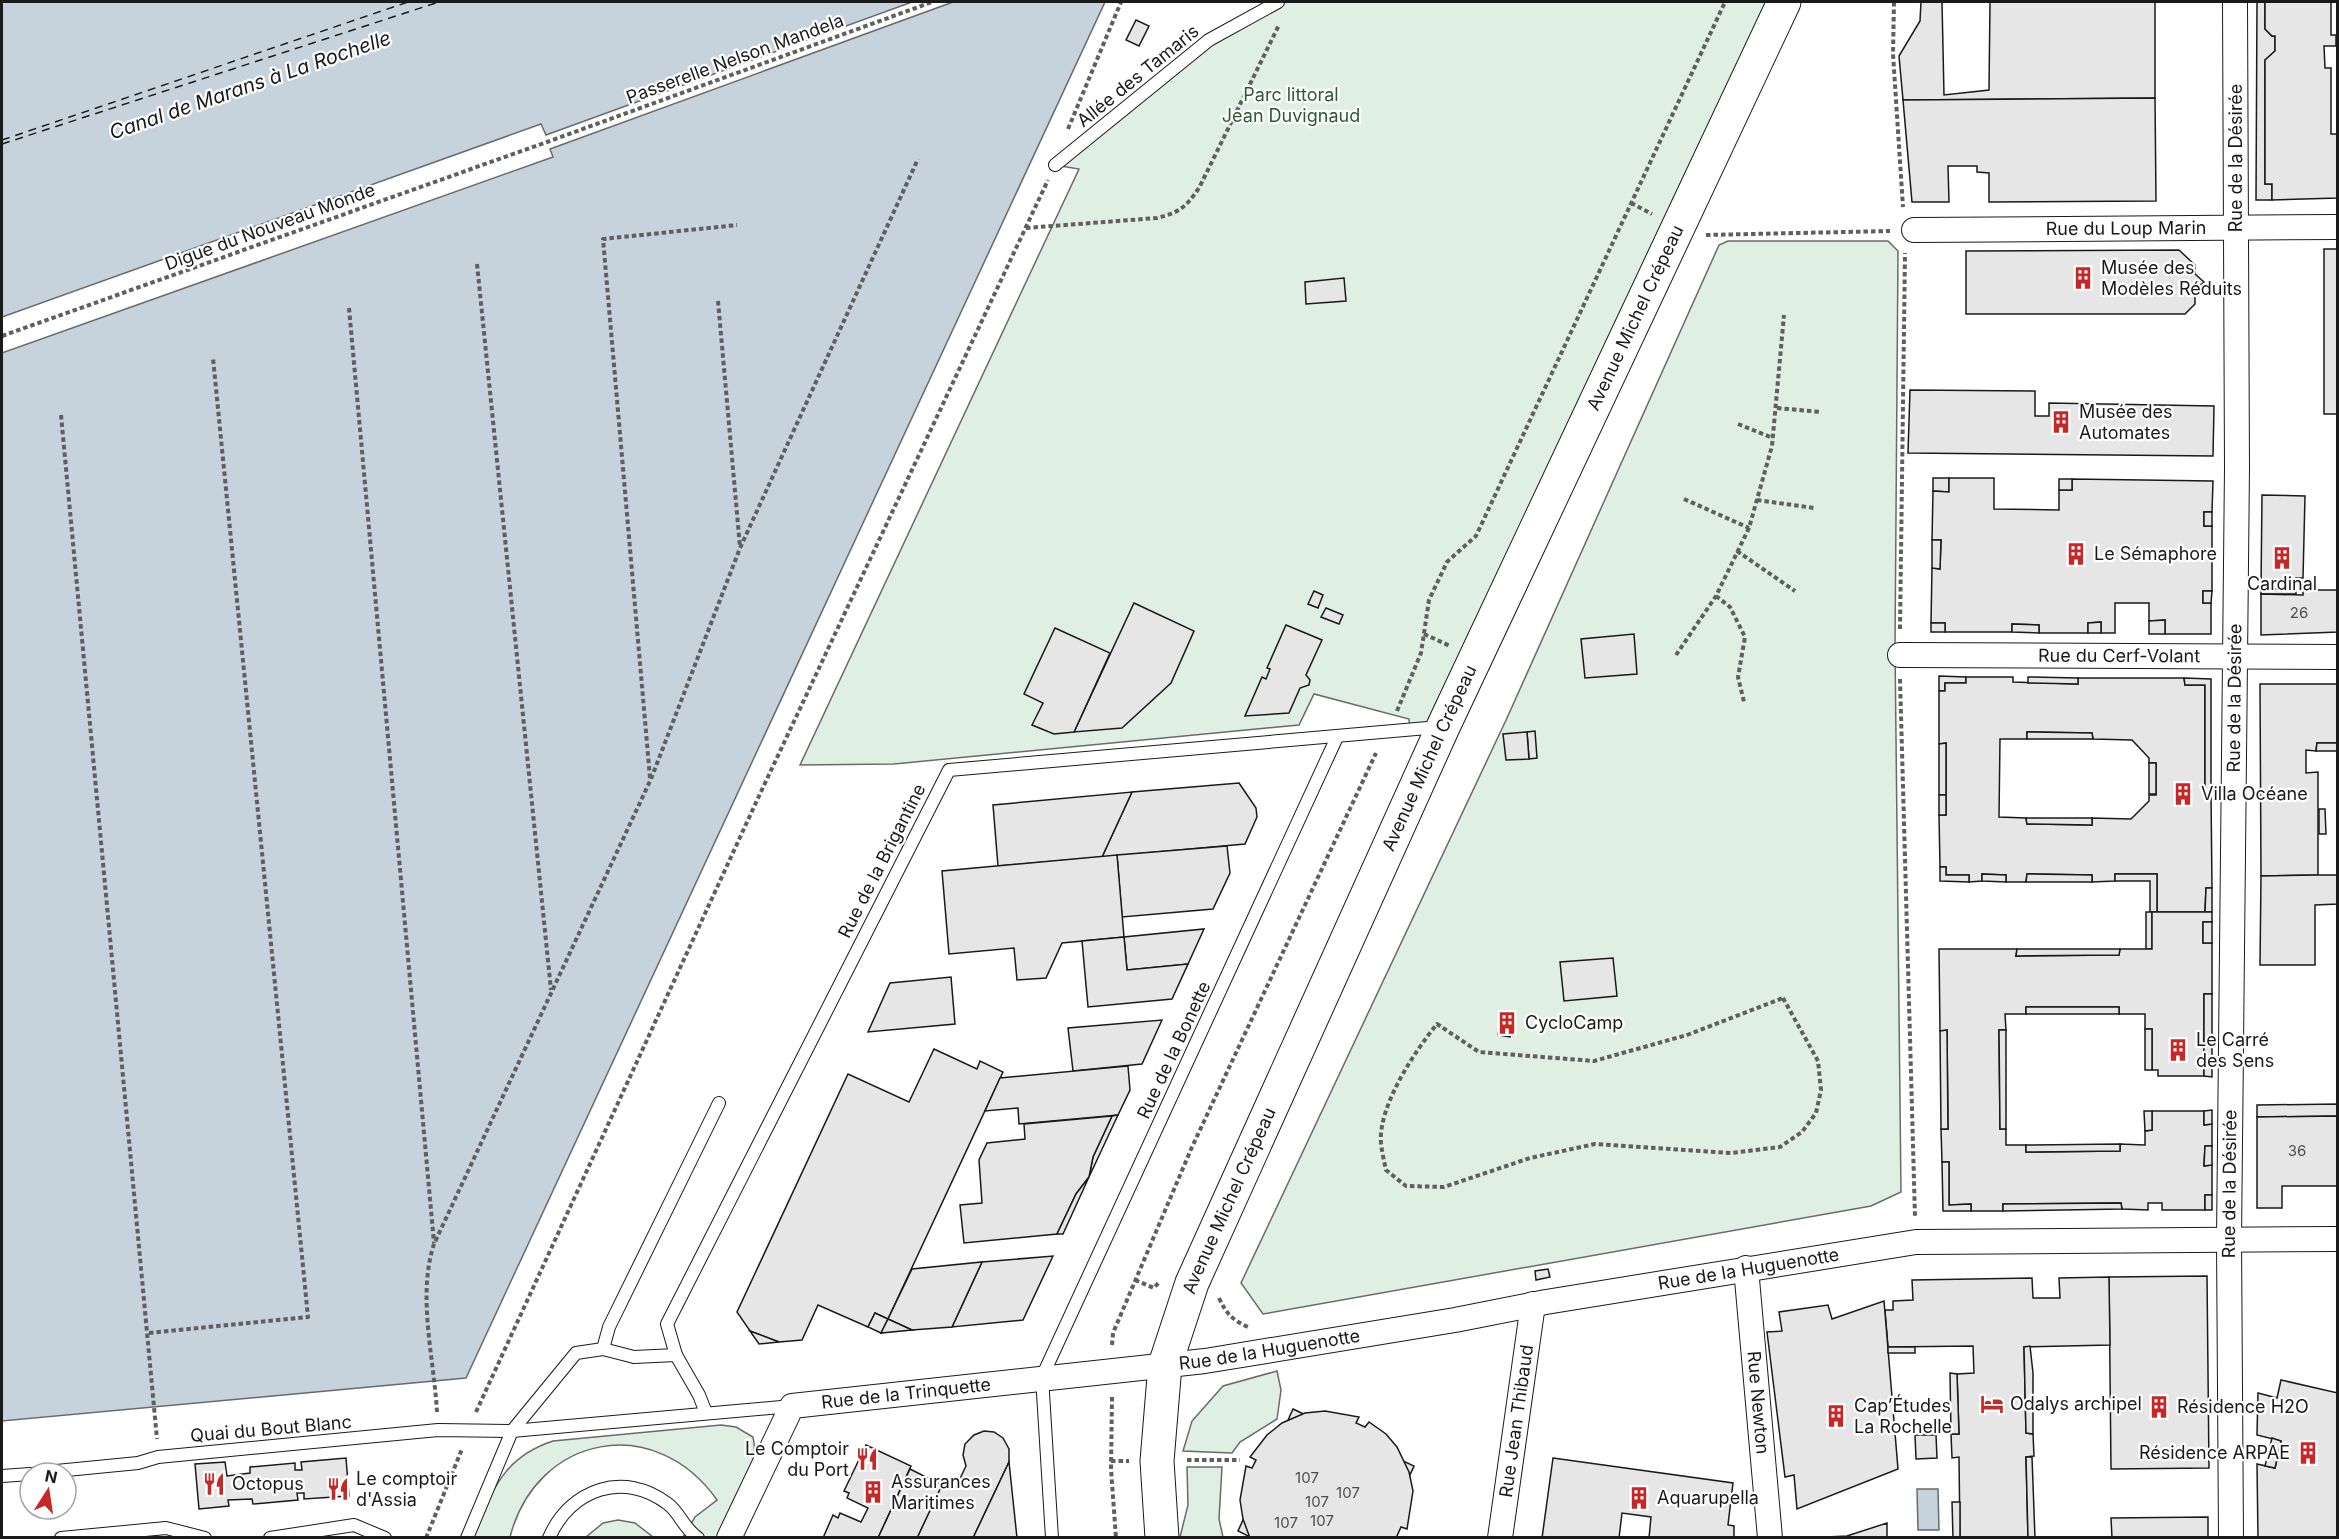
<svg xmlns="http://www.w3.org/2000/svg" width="2339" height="1539" font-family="Inter,sans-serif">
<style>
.green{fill:#e0efe3;stroke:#6a6a6a;stroke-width:1.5}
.water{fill:#c6d2dc;stroke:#6a6a6a;stroke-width:1.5}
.pier{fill:#fff;stroke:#6a6a6a;stroke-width:1.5}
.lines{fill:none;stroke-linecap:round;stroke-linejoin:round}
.ferry{stroke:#1a1a1a;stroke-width:1.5;stroke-dasharray:8 6;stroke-linecap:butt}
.building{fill:#e6e6e6;stroke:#1a1a1a;stroke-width:1.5;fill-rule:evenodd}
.lane-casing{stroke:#1a1a1a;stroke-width:14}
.street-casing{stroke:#1a1a1a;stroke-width:26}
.secondary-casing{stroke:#1a1a1a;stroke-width:35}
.path{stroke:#5f5f5f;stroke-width:4;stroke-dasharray:4.5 3;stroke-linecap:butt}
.lane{stroke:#fff;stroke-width:12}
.street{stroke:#fff;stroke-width:24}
.secondary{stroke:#fff;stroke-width:33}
.labels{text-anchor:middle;stroke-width:4.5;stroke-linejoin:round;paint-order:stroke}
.number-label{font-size:15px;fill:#4d4d4d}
.street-label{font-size:18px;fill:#1a1a1a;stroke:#fff}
.park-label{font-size:18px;fill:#2b5a34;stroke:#fff}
.poi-label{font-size:18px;fill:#1a1a1a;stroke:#fff;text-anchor:start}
.water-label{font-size:20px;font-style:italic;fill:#1a1a1a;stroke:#fff}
</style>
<rect width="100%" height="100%" fill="#fff"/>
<g class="green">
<path d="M1278 2H1784L1443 727 1410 731 1409 719 1314 694 1299 725 894 764 800 765 1079 169 1055 165 1209 40Z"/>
<path d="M1728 241H1888L1898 251 1895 647 1901 1192 1871 1206 1263 1314 1241 1283 1507 718 1719 245Z"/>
<path d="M1277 1371 1281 1390 1277 1419 1240 1442 1232 1453 1183 1451 1192 1421 1223 1386Z"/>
<path d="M721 1425 736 1427 753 1437C761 1471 733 1507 719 1537H683L695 1517 717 1500C655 1412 537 1434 510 1537L471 1538C493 1492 501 1458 553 1441Z"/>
<path d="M1187 1467H1222L1219 1519 1223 1537H1180L1188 1505Z"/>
<path d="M618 1520 635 1523 653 1537H586L603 1523Z"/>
</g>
<g class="water">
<path d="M2 2H1105L466 1378 2 1421Z"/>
<path d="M1917 1489H1938L1939 1530H1918Z"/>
</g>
<path class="pier" d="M912 2H953L550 149 553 157 2 353V317L541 124 546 135Z"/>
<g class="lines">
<g class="ferry">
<path d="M2 140 408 2"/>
<path d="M2 144 439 2"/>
</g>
</g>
<g class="building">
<path d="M1921 2H1942L1944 95 1989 90 1990 2H2155V98L1903 100 1899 56 1920 21Z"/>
<path d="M2257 2H2265V29L2272 36H2275V51L2265 60V184H2272V200H2256Z"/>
<path d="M2265 2H2331V35H2336V46H2324L2325 68H2331V134H2338V198L2272 200V184H2265V60L2275 51V36H2272L2265 29Z"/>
<path d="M1136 20 1149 26 1139 46 1126 40Z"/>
<path d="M2155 98 2156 201 1989 202V173L1977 172V166H1948L1949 202H1912L1903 100Z"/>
<rect x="2324" y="249" width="14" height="165"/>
<path d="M2179 250 2195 265V274L2204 282 2195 290V304L2185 314H1966V251Z"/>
<path d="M1344 278 1346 301 1306 304 1305 282Z"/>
<path d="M1910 390 2035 391V416H2049V403L2214 406 2213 456 1908 453Z"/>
<path d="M1933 478H1949V492L1933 491Z"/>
<path d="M1949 478H1994V509L2059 510V490H2072V479L2213 481 2212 512H2204V526H2212V591H2203V603H2211V634H2165V620L2149 621V603H2115V633H2101V622L2088 623V633H2039V625L2012 624V632H1945V623H1931L1932 568 1940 569 1941 540H1932L1933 491 1949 492Z"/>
<rect x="2059" y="479" width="13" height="11"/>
<path d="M2262 495 2305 496 2303 578H2296V582H2284V589H2261Z"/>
<rect x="2204" y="512" width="8" height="14"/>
<path d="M1932 540H1941L1940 569 1932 568Z"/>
<path d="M2284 582H2296V594H2261V589H2284Z"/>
<path d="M2303 590H2338V632L2261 635V594L2303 595Z"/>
<path d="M1314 591 1323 595 1318 608 1308 604Z"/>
<path d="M2203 591H2212L2211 603H2203Z"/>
<path d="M1134 603 1194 631 1171 683 1122 728 1074 732Z"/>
<path d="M1326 608 1343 615 1339 624 1321 617Z"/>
<path d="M2165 620V634H2149V621Z"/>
<path d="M2101 622V633H2088V623Z"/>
<rect x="1931" y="623" width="14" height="9"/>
<path d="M2012 624 2039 625V633L2012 632Z"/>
<path d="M1286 625 1322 640 1306 675 1310 680 1309 685 1300 688 1289 713 1245 716 1262 677 1266 679 1270 669 1267 668Z"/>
<path d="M1055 628 1110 653 1074 732 1054 734 1032 725 1043 703 1024 694Z"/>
<path d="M1634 634 1637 674 1585 678 1581 639Z"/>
<path d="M1939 676 1966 677V683H1945V691H1939Z"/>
<path d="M1966 677H2013V682L2078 684V678H2184L2185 685H2205V794H2211L2212 888H2206L2205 912H2157V874H2115V881L2092 882V875L2027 874 2026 882H2006V875L1982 874V881L1969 882V875H1946V867H1940L1939 815H1946V743L1939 744V691H1945V683H1966ZM2027 732 2092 733 2093 739 2132 740 2149 758V763H2156V795H2149V801L2131 819 2092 818V825L2027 824 2026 818 1999 817 2000 739H2027Z"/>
<path d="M2028 677 2078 678V684L2028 683Z"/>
<path d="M2184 678 2211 679V794H2205V685H2185Z"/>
<path d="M2260 684H2338V743H2317L2316 751 2306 750V773L2318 772V875L2261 876Z"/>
<path d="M1535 731 1537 758 1529 759 1527 732Z"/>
<path d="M1527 732 1529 759 1506 760 1503 734Z"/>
<path d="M2027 732 2092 733 2093 739H2027Z"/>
<path d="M1946 743V795H1939V744Z"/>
<path d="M2317 743H2338V751H2316Z"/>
<rect x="2149" y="763" width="7" height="31"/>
<path d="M1239 783 1256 808 1257 817 1245 844 1102 857 1132 792Z"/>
<path d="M1132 792 1102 857 998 866 993 805Z"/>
<rect x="1939" y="795" width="7" height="20"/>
<path d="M2319 809H2325L2326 834H2319Z"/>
<path d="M2026 818H2092V825L2027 824Z"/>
<path d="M1227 846 1230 873 1213 909 1122 917 1117 855Z"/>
<path d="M1117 855 1124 937 1062 943 1046 978 1017 980 1014 948 949 954 942 871Z"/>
<path d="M1940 867H1946V875H1969V882L1940 881Z"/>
<path d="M1982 874 2006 875V882L1982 881Z"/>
<path d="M2027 874 2092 875V882H2026Z"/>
<path d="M2115 874H2157V912H2150V881H2115Z"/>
<path d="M2318 875H2338V904L2315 905V965H2260L2261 876Z"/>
<path d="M2206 888H2212V912H2205Z"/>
<rect x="2146" y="912" width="6" height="37"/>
<path d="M2152 912H2212V922H2203V943H2212V994H2204V1076H2158V1070H2152V1029H2145V1014H2119V1007H2026V1014H2005L2006 1030H1999L2000 1129H2006V1145H2026V1152L2120 1151V1144L2145 1145V1131L2152 1130V1111H2204V1125L2212 1124V1146H2205L2204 1166 2212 1165V1195H2205V1210H2162V1203H2148V1210L2122 1209 2121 1203 2003 1204V1211H1971V1204L1949 1205V1162H1942L1941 1129H1948L1947 1030 1940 1031 1939 949H2017L2016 956 2119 955 2120 949H2152Z"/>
<rect x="2203" y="922" width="9" height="21"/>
<path d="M1204 929 1188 964 1127 970 1124 937Z"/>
<path d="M1124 937 1127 970 1188 964 1172 999 1088 1007 1082 941Z"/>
<path d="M2017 949H2120L2119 955 2016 956Z"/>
<path d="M1613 958 1617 996 1564 1001 1560 962Z"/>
<path d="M951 977 955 1024 868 1032 890 983Z"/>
<path d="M2204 994H2212V1077L2204 1076Z"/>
<rect x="2026" y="1007" width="93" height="7"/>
<path d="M1502 1016 1514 1018 1510 1037 1498 1035Z"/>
<path d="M1162 1020 1142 1064 1073 1071 1068 1028Z"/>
<rect x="2145" y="1029" width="7" height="41"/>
<path d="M1947 1030 1948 1129H1941L1940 1031Z"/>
<path d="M1999 1030H2006V1129H2000Z"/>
<path d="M934 1049 977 1069 980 1061 1003 1072 888 1319 875 1313 868 1327 818 1305 802 1340 779 1342 750 1331 737 1312 848 1074 909 1102Z"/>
<path d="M1128 1066 1130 1090 1118 1115 1019 1124 1018 1108 985 1111 1000 1078Z"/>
<path d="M2338 1104V1116L2257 1117V1105Z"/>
<path d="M2212 1110V1124L2204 1125V1111Z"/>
<path d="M2144 1111H2152V1130L2145 1131Z"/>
<path d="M1118 1115 1089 1177 1093 1157 1112 1116Z"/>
<path d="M1112 1116 1093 1157 1089 1177 1076 1194 1057 1234 964 1243 960 1205 982 1203 979 1160 987 1143 1025 1139 1024 1124Z"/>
<path d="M2338 1116V1186H2282V1208H2257V1117Z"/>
<path d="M2120 1144V1151L2026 1152V1145Z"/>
<path d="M2205 1146H2212V1165L2204 1166Z"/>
<path d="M1942 1162H1949V1205L1971 1204V1211H1943Z"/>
<path d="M1089 1177 1063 1234H1057L1076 1194Z"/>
<rect x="2205" y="1195" width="7" height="15"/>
<path d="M2121 1203 2122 1209 2003 1211V1204Z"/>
<path d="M1053 1256 1023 1320 952 1327 982 1262Z"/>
<path d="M982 1262 952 1327 912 1330 888 1319 912 1269Z"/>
<path d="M1548 1269 1550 1277 1536 1280 1535 1271Z"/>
<path d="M2207 1276 2209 1468 2111 1469 2109 1277Z"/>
<path d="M2109 1277 2110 1345 2024 1347 2026 1433 2033 1434 2034 1456 2026 1457 2028 1538H1960L1959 1457 1952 1458 1951 1434H1959L1957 1374 1974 1373 1973 1346 1888 1347 1885 1310H1893V1301L1913 1300 1912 1280 2032 1278 2033 1298H2060L2059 1278Z"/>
<path d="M1884 1301 1898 1469 1797 1509 1794 1475 1785 1477 1767 1332 1782 1331 1779 1312 1828 1305 1832 1319Z"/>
<path d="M875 1313 888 1319 881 1333 868 1327Z"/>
<path d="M888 1319 912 1330 881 1333Z"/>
<path d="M750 1331 779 1342 759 1344Z"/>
<path d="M2030 1346 2033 1373V1434L2026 1433 2024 1347Z"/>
<rect x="1888" y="1347" width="27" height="6"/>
<path d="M1950 1373 1957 1374 1959 1434H1951Z"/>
<path d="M2281 1380 2338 1393V1538H2258L2257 1464 2275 1468 2281 1441 2257 1435 2258 1393 2277 1398Z"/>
<path d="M1293 1409 1414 1466 1381 1538H1252L1238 1531Z"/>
<path d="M1325 1411 1359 1417 1356 1423 1365 1427 1369 1422 1386 1434 1397 1447 1409 1472 1413 1491 1407 1529 1401 1527 1397 1536 1400 1538H1250L1243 1519 1240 1500 1246 1466 1252 1468 1256 1460 1250 1457 1267 1435 1282 1423 1305 1413Z"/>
<path d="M984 1431 994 1432 1003 1438 1009 1449V1462L973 1538H917L943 1481 956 1487 966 1466 963 1455 965 1444 974 1435Z"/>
<path d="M1915 1435H1936L1937 1458 1916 1459Z"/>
<path d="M2272 1438 2281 1441 2275 1468 2265 1466Z"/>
<path d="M866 1445 911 1466 878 1538H823L833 1515 838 1518 840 1513 861 1522 868 1508 847 1498 849 1493 844 1491Z"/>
<path d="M2026 1457H2032L2035 1538H2028Z"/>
<path d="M346 1458 349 1496 304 1499V1493H297L298 1500 253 1504 252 1499 228 1500 229 1506 199 1509 195 1464 225 1462 227 1476 250 1473V1467L295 1463V1470H302L301 1462Z"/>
<path d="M1553 1458 1733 1483 1728 1525 1734 1526V1538H1649L1651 1517 1622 1513 1619 1538H1542Z"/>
<path d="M1009 1462 1017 1538H973Z"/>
<path d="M910 1469 942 1485 917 1538H878Z"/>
<path d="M1952 1502H1960V1538H1953Z"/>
<path d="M2208 1517V1538H2112L2111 1518Z"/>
<path d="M1887 1523V1538H1806L1847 1536Z"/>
</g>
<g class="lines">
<g class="lane-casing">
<g id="lane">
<path d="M1055 165 1209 40 1278 2"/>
<path d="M603 1349 609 1327 719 1103"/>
<path d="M706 1413 699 1395 676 1355 667 1324 949 770 1439 727"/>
<path d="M36 1473 138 1463 158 1457 438 1430 512 1431 792 1406"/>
<path d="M2 1476 30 1474"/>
<path d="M61 1538 166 1528 205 1538"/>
<path d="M270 1538 354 1525 385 1538"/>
<path d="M467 1538 512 1431 576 1353 603 1349 634 1357 676 1355"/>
<path d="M549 1538C570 1489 624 1470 668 1504 680 1513 684 1529 698 1538"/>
<path d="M1052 1538 1042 1377 1337 737"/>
</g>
</g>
<g class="street-casing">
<g id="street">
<path id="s1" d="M1914 230 2338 227"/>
<path id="s2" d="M1900 655 2338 657"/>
<path id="s3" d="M1746 1268 1770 1538"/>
<path id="s4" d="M729 1538 792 1406 1205 1361 1455 1320 1546 1302 1916 1242 2338 1239"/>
<path id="s5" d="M1500 1538 1533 1304"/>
<path id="s6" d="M2231 1538 2229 1240 2237 467 2235 2"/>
</g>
</g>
<g class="secondary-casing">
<g id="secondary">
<path id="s7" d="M1162 1538 1157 1461 1165 1365 1192 1283 1443 727 1784 2"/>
</g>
</g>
<g class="path">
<path d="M1894 2 1893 54 1903 207"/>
<path d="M1068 129 1121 2"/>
<path d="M1631 203 1652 214"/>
<path d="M1026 228 1157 218C1180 212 1185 208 1199 188L1279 25"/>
<path d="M1706 235 1890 231"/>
<path d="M477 264 551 990"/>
<path d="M718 301 740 547"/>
<path d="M349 308 434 1243"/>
<path d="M2 336 547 142 932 2"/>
<path d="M1777 408 1821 412"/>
<path d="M61 415 157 1439"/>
<path d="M1738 424 1773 438"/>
<path d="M1684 499 1749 528"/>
<path d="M1757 500 1814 508"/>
<path d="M1737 551 1795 591"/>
<path d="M1716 596 1730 607 1745 637 1738 677 1744 702"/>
<path d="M1900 629 1905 253"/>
<path d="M1424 634 1450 646"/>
<path d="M1676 655 1716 596 1749 528 1772 446 1784 315"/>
<path d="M1900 679 1915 1217"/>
<path d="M1397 711 1421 653 1429 600 1447 562 1476 536 1725 2"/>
<path d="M650 778 603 239 737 225"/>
<path d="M1783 998 1818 1061 1821 1090 1816 1113 1802 1132 1780 1147 1731 1153 1595 1144 1530 1158 1444 1187 1406 1186 1386 1170C1384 1161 1382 1152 1381 1143 1378 1106 1415 1051 1437 1024L1479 1052 1594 1061 1687 1035Z"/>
<path d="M1135 1280 1154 1288 1160 1281"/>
<path d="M1219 1298C1226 1313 1232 1320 1248 1327"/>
<path d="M149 1333 308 1317 213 358"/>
<path d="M1112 1345 1113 1333 1192 1147 1376 753"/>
<path d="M1112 1397 1111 1469 1116 1538"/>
<path d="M437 1412C434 1358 417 1296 434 1244L651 779 740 548 918 159"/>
<path d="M476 1412 759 796 1048 180"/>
<path d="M1187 1460H1240"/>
<path d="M1111 1461H1129"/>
<path d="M426 1538 462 1449"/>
</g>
<use href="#lane" class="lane"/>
<use href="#street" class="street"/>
<use href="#secondary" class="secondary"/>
</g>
<defs>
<g id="building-bare" transform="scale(1.8)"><path d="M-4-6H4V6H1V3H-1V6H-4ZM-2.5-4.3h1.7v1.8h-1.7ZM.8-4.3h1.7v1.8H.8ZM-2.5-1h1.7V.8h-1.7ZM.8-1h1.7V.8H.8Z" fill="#c62828" stroke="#fff" stroke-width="2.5" paint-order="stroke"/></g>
<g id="hotel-bare" transform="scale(1.8)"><path d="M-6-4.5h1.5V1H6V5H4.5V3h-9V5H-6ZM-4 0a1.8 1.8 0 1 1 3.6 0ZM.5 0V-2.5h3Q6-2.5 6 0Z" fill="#c62828" stroke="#fff" stroke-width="2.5" paint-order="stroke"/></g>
<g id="restaurant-bare" transform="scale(1.8)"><path d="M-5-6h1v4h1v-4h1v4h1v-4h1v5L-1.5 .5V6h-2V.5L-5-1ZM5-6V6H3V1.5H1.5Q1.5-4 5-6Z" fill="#c62828" stroke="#fff" stroke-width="2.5" paint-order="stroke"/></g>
</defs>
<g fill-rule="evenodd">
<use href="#building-bare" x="2083" y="278"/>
<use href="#building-bare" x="2061" y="422"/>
<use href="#building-bare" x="2076" y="554"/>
<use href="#building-bare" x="2282" y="558"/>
<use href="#building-bare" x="2183" y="794"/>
<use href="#building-bare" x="1507" y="1023"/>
<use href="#building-bare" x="2178" y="1050"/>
<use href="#hotel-bare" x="1992" y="1404"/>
<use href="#building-bare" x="2159" y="1407"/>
<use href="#building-bare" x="1836" y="1416"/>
<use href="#building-bare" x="2308" y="1453"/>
<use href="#restaurant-bare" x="867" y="1459"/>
<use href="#restaurant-bare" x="214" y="1484"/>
<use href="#restaurant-bare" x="338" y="1489"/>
<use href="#building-bare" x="873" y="1492"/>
<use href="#building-bare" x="1639" y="1498"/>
</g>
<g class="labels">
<g class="number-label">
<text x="2299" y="618">26</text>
<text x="2297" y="1156">36</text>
<text x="1307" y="1483">107</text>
<text x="1348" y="1498">107</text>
<text x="1317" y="1507">107</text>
<text x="1322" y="1526">107</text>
<text x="1286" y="1528">107</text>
</g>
<g class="street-label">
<text transform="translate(735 59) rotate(-20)" y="6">Passerelle Nelson Mandela</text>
<text transform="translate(1138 76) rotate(-39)" y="6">Allée des Tamaris</text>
<text transform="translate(2236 158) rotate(-90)" y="6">Rue de la Désirée</text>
<text transform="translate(270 227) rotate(-20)" y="6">Digue du Nouveau Monde</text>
<text dy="6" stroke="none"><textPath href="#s1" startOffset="212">Rue du Loup Marin</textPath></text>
<text dy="6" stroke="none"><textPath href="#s7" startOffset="1322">Avenue Michel Crépeau</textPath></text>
<text dy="6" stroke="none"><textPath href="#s2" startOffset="219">Rue du Cerf-Volant</textPath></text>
<text dy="6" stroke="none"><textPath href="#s6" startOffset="840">Rue de la Désirée</textPath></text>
<text dy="6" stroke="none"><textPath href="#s7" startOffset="836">Avenue Michel Crépeau</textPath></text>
<text transform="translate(882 861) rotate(-63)" y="6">Rue de la Brigantine</text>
<text transform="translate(1174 1050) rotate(-65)" y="6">Rue de la Bonette</text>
<text dy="6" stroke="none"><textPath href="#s6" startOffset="354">Rue de la Désirée</textPath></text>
<text dy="6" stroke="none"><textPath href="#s7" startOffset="350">Avenue Michel Crépeau</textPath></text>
<text dy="6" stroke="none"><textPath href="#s4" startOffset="1113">Rue de la Huguenotte</textPath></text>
<text dy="6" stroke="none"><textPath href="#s4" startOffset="627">Rue de la Huguenotte</textPath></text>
<text dy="6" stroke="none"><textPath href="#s4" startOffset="261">Rue de la Trinquette</textPath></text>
<text dy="6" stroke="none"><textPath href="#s3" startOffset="135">Rue Newton</textPath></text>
<text dy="6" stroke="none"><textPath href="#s5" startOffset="118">Rue Jean Thibaud</textPath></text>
<text transform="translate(271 1429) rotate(-5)" y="6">Quai du Bout Blanc</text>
</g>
<g class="park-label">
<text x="1291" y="101">Parc littoral<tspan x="1291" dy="21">Jean Duvignaud</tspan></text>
</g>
<g class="poi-label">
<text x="2101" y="274">Musée des<tspan x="2101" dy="21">Modèles Réduits</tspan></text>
<text x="2079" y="418">Musée des<tspan x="2079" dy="21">Automates</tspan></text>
<text x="2094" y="560">Le Sémaphore</text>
<text x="2282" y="590" text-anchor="middle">Cardinal</text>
<text x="2201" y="800">Villa Océane</text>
<text x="1525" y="1029">CycloCamp</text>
<text x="2196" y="1046">Le Carré<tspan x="2196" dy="21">des Sens</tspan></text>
<text x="2010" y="1410">Odalys archipel</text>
<text x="1854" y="1412">Cap’Études<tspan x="1854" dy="21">La Rochelle</tspan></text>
<text x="2177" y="1413">Résidence H2O</text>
<text x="849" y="1455" text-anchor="end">Le Comptoir<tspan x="849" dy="21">du Port</tspan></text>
<text x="2290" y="1459" text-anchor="end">Résidence ARPAE</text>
<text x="356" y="1485">Le comptoir<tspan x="356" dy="21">d'Assia</tspan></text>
<text x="891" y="1488">Assurances<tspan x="891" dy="21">Maritimes</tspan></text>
<text x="232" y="1490">Octopus</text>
<text x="1657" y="1504">Aquarupella</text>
</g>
<g class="water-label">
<text transform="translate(250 85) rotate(-19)" y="7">Canal de Marans à La Rochelle</text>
</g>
</g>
<rect width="2339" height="1539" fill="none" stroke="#1a1a1a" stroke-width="6"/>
<g transform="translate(48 1491) rotate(12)"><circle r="28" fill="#ffffff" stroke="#a3a3a3" stroke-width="1.5"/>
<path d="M0-4.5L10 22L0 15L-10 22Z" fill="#c62828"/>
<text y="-9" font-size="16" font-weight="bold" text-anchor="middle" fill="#1a1a1a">N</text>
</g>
</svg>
